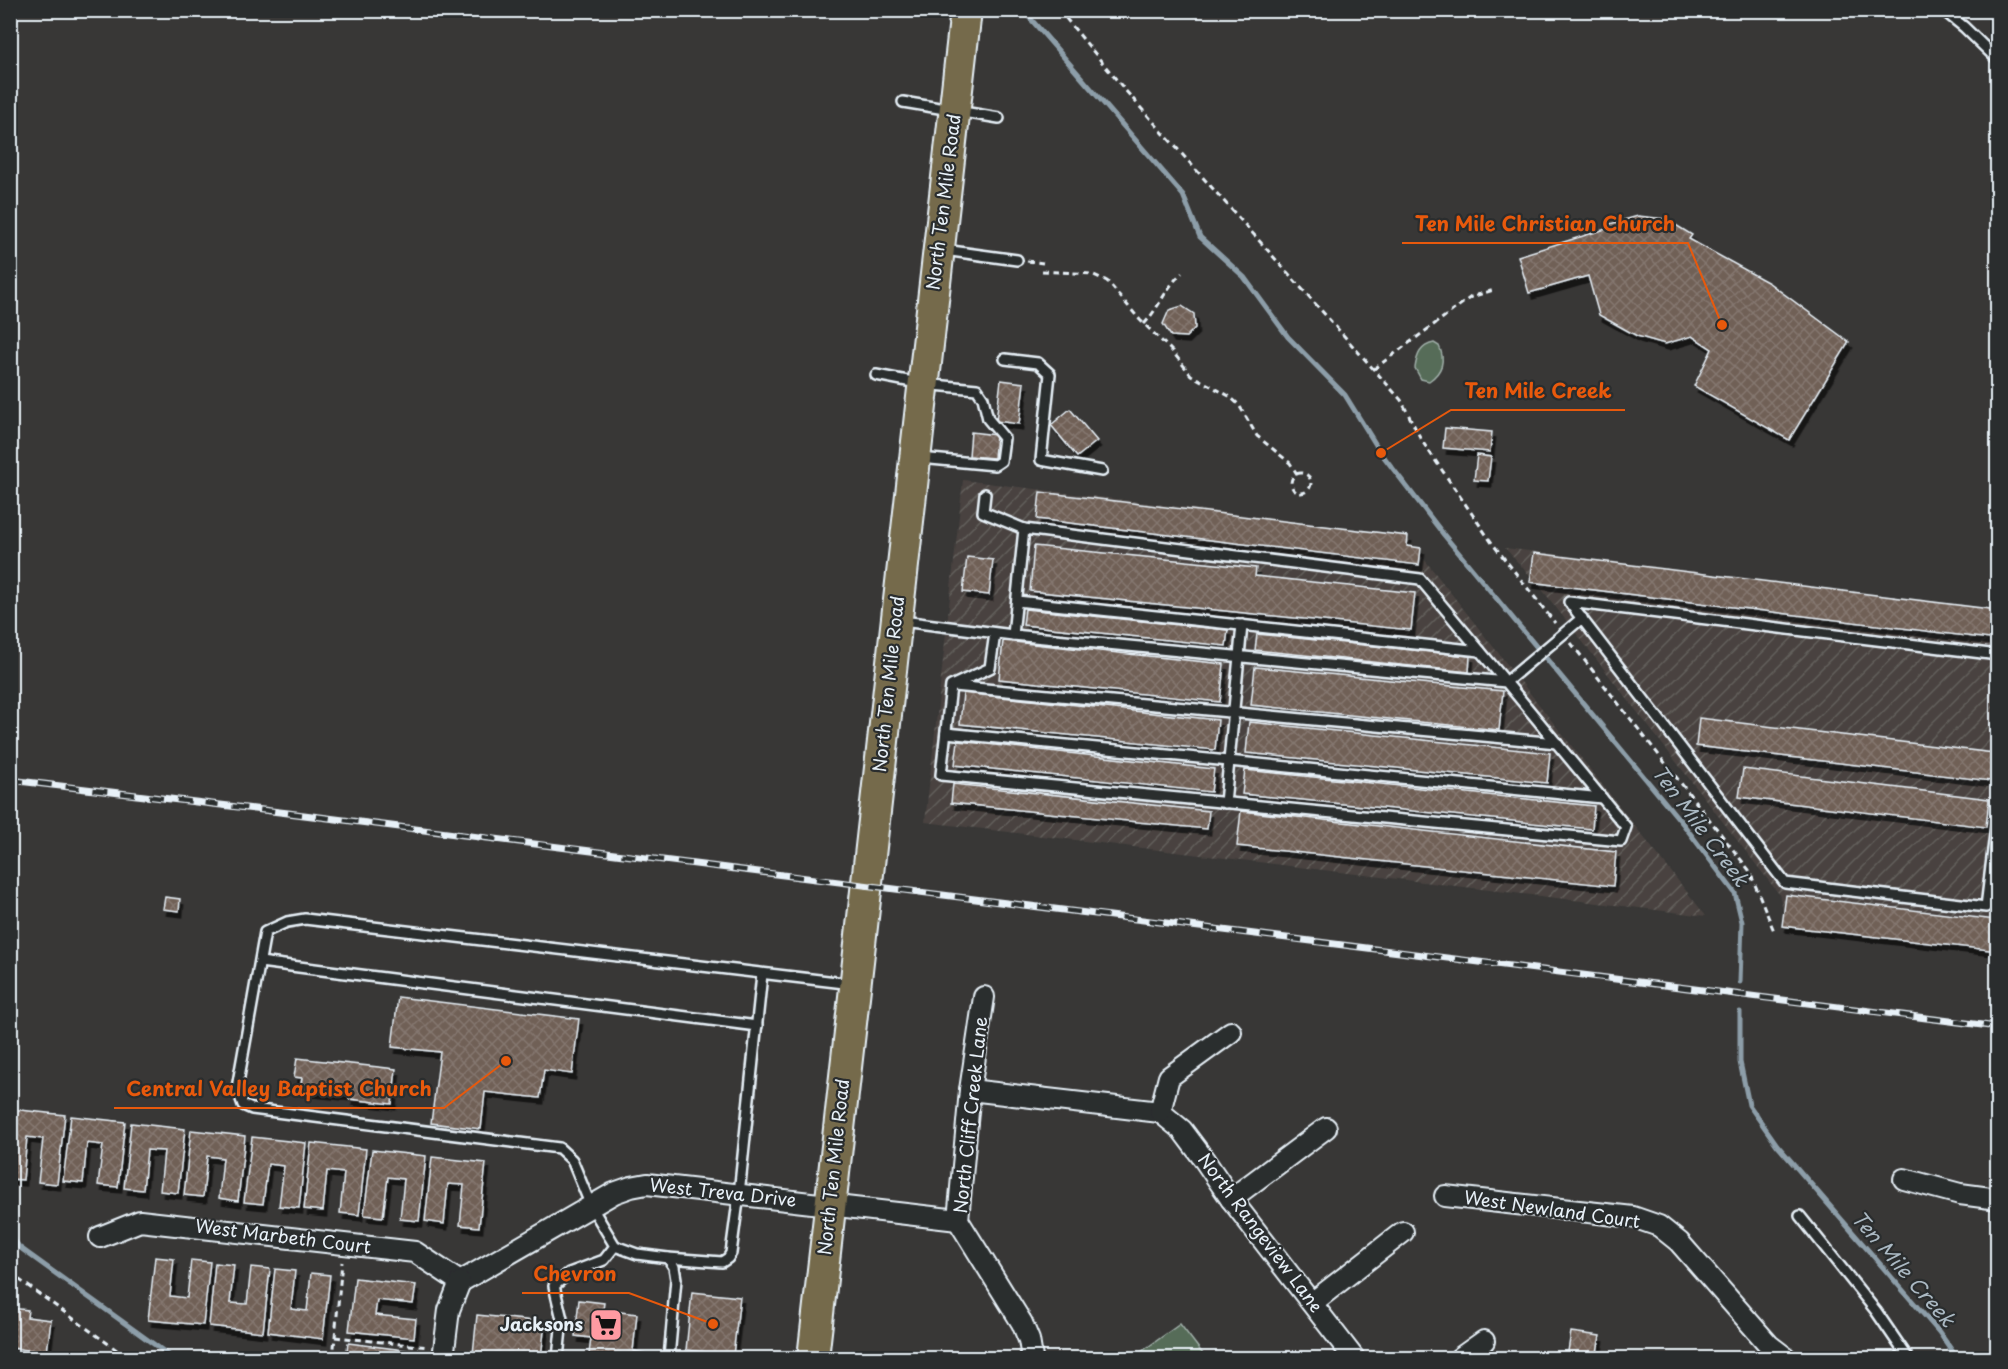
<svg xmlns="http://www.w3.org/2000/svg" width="2008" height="1369" font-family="'Playpen Sans',sans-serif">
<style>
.industrial{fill:url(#industrial-furrows)}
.green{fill:#566c58;stroke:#9faea8;stroke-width:1.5}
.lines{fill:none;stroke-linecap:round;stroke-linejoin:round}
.stream{stroke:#8d9ea9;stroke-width:5}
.building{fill:url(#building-cross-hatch);stroke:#e8f1f8;stroke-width:1.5;filter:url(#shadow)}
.service-casing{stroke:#e8f1f8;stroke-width:14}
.minor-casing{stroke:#e8f1f8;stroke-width:24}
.primary-casing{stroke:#e8f1f8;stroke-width:34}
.path{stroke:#e8f1f8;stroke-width:3;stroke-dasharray:6 4.5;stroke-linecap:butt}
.service{stroke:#2a2d2e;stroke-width:9}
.minor{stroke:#2a2d2e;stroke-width:20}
.primary{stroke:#746b4b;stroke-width:30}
.rail-casing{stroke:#e8f1f8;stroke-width:7}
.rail{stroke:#2a2d2e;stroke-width:4.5;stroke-dasharray:14;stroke-linecap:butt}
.labels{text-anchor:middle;stroke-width:4.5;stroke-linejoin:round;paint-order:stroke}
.street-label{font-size:18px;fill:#e8f1f8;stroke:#2a2d2e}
.poi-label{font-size:18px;font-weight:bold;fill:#e8f1f8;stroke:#2a2d2e;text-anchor:end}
.water-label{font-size:20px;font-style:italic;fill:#abb9c3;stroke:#2a2d2e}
.leader{fill:none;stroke:#e8590c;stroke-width:2}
.callout-dot{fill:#e8590c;stroke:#2a2d2e;stroke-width:2}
.callout-label{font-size:20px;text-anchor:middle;font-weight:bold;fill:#e8590c;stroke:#2a2d2e;stroke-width:4.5;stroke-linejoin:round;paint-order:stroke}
</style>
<defs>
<pattern id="industrial-furrows" width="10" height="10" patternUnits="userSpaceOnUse" patternTransform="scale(1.5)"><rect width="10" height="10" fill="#494340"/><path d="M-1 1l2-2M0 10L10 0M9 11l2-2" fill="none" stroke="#635f5c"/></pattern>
<pattern id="building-cross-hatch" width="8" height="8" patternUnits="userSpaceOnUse" patternTransform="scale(1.5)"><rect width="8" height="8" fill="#706057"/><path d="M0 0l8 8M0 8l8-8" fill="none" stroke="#847770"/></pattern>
<filter id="shadow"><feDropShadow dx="3.5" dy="6" stdDeviation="0" flood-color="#0009"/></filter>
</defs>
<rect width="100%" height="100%" fill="#383736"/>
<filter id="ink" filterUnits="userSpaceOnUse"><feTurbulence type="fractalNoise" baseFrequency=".0167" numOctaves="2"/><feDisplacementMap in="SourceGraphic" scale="12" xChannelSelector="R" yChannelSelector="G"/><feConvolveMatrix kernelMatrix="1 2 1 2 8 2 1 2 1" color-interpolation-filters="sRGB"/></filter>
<g filter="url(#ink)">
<g class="industrial">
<path d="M963 480 1405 535 1706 916 925 822Z"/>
<path d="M1505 548 1997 609V952L1787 926 1779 894 1540 587Z"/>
</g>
<g class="green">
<path d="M1434 343 1439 346C1446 361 1442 372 1429 381L1421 379 1415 368C1417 355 1420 346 1434 343Z"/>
<path d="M1180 1324 1206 1358H1107L1138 1354Z"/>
</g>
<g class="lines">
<g class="stream">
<path d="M1023 10 1183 195 1200 237 1244 277 1288 337 1345 395 1381 453 1444 535 1683 824 1735 893 1742 922 1740 982"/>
<path d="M1740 1012V1062L1749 1105 1777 1145 1939 1332 1957 1358"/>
<path d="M10 1234 19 1247 173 1358"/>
</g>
</g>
<g class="building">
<path d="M1638 216 1666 219 1692 235 1689 239 1769 283 1849 342 1789 440 1694 386 1712 349 1692 336 1665 344 1637 336 1599 315 1588 276 1529 293 1518 256 1606 229V225Z"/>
<path d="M1182 306 1194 314 1195 328 1186 337 1171 336 1163 324 1169 310Z"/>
<path d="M1001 380 1024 383 1019 424 996 421Z"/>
<path d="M1070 409 1097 441 1077 457 1051 425Z"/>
<path d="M1445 428 1492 432 1490 452 1443 448Z"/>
<path d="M971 432 996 435 994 458 969 456Z"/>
<path d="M1477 455 1491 457 1488 481 1474 480Z"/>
<path d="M1040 492 1408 536 1407 546 1421 548 1419 565 1037 519Z"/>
<path d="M1034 546 1256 568 1255 576 1415 593 1411 630 1030 591Z"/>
<path d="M1534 553 1998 610V640L1530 582Z"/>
<path d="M967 557 993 560 989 595 963 592Z"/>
<path d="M1025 609 1228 630 1226 646 1023 625Z"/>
<path d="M1257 634 1470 656 1469 672 1255 650Z"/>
<path d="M1003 641 1224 664 1220 702 999 679Z"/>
<path d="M1255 667 1503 691 1499 730 1251 705Z"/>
<path d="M963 693 1218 720 1215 750 960 724Z"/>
<path d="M1699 718 1994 753 1991 781 1696 746Z"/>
<path d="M1249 722 1550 753 1547 783 1246 753Z"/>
<path d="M958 741 1214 769 1211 792 955 765Z"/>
<path d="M1743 769 1989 799 1986 827 1739 797Z"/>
<path d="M1245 770 1594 806 1592 829 1242 794Z"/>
<path d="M953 784 1209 811 1207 829 951 803Z"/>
<path d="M1241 811 1616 852 1613 886 1237 846Z"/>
<path d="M1786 895 1996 920 1998 908V951L1782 926Z"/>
<path d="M165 897 180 899 179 911 163 909Z"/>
<path d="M398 997 579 1019 572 1074 544 1070 540 1098 485 1092 481 1129 431 1123 440 1052 392 1047Z"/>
<path d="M297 1058 396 1069 392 1104 349 1099V1095L300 1090 302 1078 294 1077Z"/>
<path d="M11 1109 65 1115 57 1184 38 1182 43 1139 27 1137 23 1180 10 1179Z"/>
<path d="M71 1116 125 1122 118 1187 98 1185 103 1145 87 1143 83 1183 63 1181Z"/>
<path d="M131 1123 185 1129 178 1193 160 1191 164 1151 147 1150 143 1190 124 1188Z"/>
<path d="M191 1130 245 1136 238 1201 219 1198 223 1158 207 1156 203 1197 184 1195Z"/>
<path d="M1998 1134V1165L1994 1164Z"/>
<path d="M252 1137 306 1143 299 1208 279 1206 284 1166 268 1164 263 1204 244 1202Z"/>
<path d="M311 1143 366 1149 359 1215 340 1213 344 1173 327 1171 323 1211 304 1209Z"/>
<path d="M372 1150 426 1156 419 1221 400 1219 404 1179 388 1177 383 1217 364 1215Z"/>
<path d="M432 1157 486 1163 479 1227 460 1225 464 1185 448 1184 444 1224 425 1221Z"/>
<path d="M155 1257 174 1259 170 1296 187 1298 191 1260 210 1262 203 1325 148 1320Z"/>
<path d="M215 1263 234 1265 230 1303 247 1304 251 1267 270 1269 263 1332 209 1326Z"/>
<path d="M275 1269 295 1271 291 1309 307 1311 311 1273 330 1275 323 1339 268 1332Z"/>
<path d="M355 1278 416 1285 413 1304 377 1300 375 1315 416 1319 414 1338 349 1331Z"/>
<path d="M692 1292 740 1297 733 1355 686 1350Z"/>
<path d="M579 1300 604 1303 603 1310 637 1314 633 1351 644 1353V1358H607L608 1356 589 1354 591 1338 575 1336Z"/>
<path d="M10 1308 28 1310 27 1317 51 1320 47 1352 10 1348Z"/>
<path d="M477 1315 545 1322 541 1358H514L473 1354Z"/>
<path d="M1571 1332 1600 1336 1596 1358H1567Z"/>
<path d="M348 1343 412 1351 411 1358H346Z"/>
</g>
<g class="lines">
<g class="service-casing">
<g id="service">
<path d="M1943 10 1964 27 1998 60"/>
<path d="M903 102 999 118"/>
<path d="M944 250 1017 260"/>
<path d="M1005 359 1038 363 1050 374 1041 460 1102 471"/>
<path d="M876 375 923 384 977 389 983 398 988 419 1004 438 1001 461 995 465 920 458"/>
<path d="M985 494 983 512 1024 529"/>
<path d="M1017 601 1480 651"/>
<path d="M902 621 1013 635 1506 682 1626 827 1621 841 941 775 951 686 990 668 995 633"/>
<path d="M1013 635 1024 529 1420 579 1506 682 1582 618"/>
<path d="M1998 655 1569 602 1785 883 1986 907 1998 809"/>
<path d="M954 686 1557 743"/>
<path d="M946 733 1602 798"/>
<path d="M1225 803 1242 625"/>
<path d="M260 962 757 1026"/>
<path d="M1800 1216 1876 1311 1908 1358"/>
<path d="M615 1246 637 1254 668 1258 674 1267 676 1279 669 1358"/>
<path d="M668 1258 722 1262 728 1258 731 1253 739 1194 762 974"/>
<path d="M558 1358 562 1319 554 1286 569 1273 604 1260 615 1246 591 1206 572 1160 559 1148 252 1109 243 1105 237 1088 265 932 287 922 305 919 853 984"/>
</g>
</g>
<g class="minor-casing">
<g id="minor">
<path d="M984 997 970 1090 958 1220 1022 1323 1029 1340 1032 1358"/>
<path d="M970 1090 1160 1112"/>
<path d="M1160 1112 1182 1130 1203 1158 1231 1199 1354 1358"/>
<path d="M1160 1112 1169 1077 1231 1032"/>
<path d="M1904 1179 1960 1194 1998 1199"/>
<path d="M1445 1196 1633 1217 1659 1226 1679 1242 1769 1345 1786 1358"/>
<path d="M1231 1199 1326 1128"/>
<path d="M100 1237 140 1221 415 1252 460 1282"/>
<path d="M460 1282 614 1193 631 1187 647 1184 958 1220"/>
<path d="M1312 1303 1403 1232"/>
<path d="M443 1358 449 1310 460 1282"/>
<path d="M1460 1358 1484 1341"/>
</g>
</g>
<g class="primary-casing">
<path id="primary" d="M813 1358 966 10"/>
</g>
<g class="path">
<path d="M1059 10 1125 90 1401 400 1422 441 1492 543 1555 623"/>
<path d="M1027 261 1043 263"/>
<path d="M1042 271 1092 274 1107 281 1140 320 1172 351 1191 375 1229 396 1239 405 1257 436 1290 463 1297 474"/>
<path d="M1144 324C1159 308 1166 287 1182 273"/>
<path d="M1374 369 1471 297 1494 290"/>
<circle cx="1301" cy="483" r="10"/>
<path d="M1571 643 1749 870 1774 931"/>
<path d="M10 1273 128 1358"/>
<path d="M335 1337 429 1347"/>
<path d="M333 1358 342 1262"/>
</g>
<use href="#service" class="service"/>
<use href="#minor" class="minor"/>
<use href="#primary" class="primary"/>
<g class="rail-casing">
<path id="rail" d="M10 780 288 813 1998 1027"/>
</g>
<use href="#rail" class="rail"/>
</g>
</g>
<defs>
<g id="supermarket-square" transform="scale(1.725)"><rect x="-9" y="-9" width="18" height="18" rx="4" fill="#ff9aa2" stroke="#2a2d2e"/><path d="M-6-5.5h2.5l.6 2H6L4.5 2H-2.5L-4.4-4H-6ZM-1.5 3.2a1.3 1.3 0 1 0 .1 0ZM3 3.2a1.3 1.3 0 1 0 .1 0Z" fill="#111"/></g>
</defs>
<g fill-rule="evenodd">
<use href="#supermarket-square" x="606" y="1325"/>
</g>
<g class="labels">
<g class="street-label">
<text transform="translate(944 202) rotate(-83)" y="6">North Ten Mile Road</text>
<text transform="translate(889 684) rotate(-84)" y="6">North Ten Mile Road</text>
<text transform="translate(971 1115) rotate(-84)" y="6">North Cliff Creek Lane</text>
<text transform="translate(834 1167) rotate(-84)" y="6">North Ten Mile Road</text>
<text transform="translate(723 1193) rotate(6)" y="6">West Treva Drive</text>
<text transform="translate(1552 1210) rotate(8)" y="6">West Newland Court</text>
<text transform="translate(1260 1233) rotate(53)" y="6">North Rangeview Lane</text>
<text transform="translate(283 1237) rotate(7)" y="6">West Marbeth Court</text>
</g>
<g class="poi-label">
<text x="583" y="1331">Jacksons</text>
</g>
<g class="water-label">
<text transform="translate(1700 826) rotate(53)" y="7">Ten Mile Creek</text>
<text transform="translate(1903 1269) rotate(49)" y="7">Ten Mile Creek</text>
</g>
</g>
<path class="leader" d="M1722 325L1688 243H1402M1381 453L1451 410H1625M506 1061L444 1108H114M713 1324L629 1293H522"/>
<g class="callout-dot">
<circle cx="1722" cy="325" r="6"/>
<circle cx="1381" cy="453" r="6"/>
<circle cx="506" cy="1061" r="6"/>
<circle cx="713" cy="1324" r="6"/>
</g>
<g class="callout-label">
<text x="1545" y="231">Ten Mile Christian Church</text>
<text x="1538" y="398">Ten Mile Creek</text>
<text x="279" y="1096">Central Valley Baptist Church</text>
<text x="575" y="1281">Chevron</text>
</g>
<rect width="2008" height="1369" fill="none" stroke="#2a2d2e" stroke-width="36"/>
<rect x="18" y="18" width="1972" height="1333" fill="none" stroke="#e8f1f8" stroke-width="2" filter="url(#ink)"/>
</svg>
